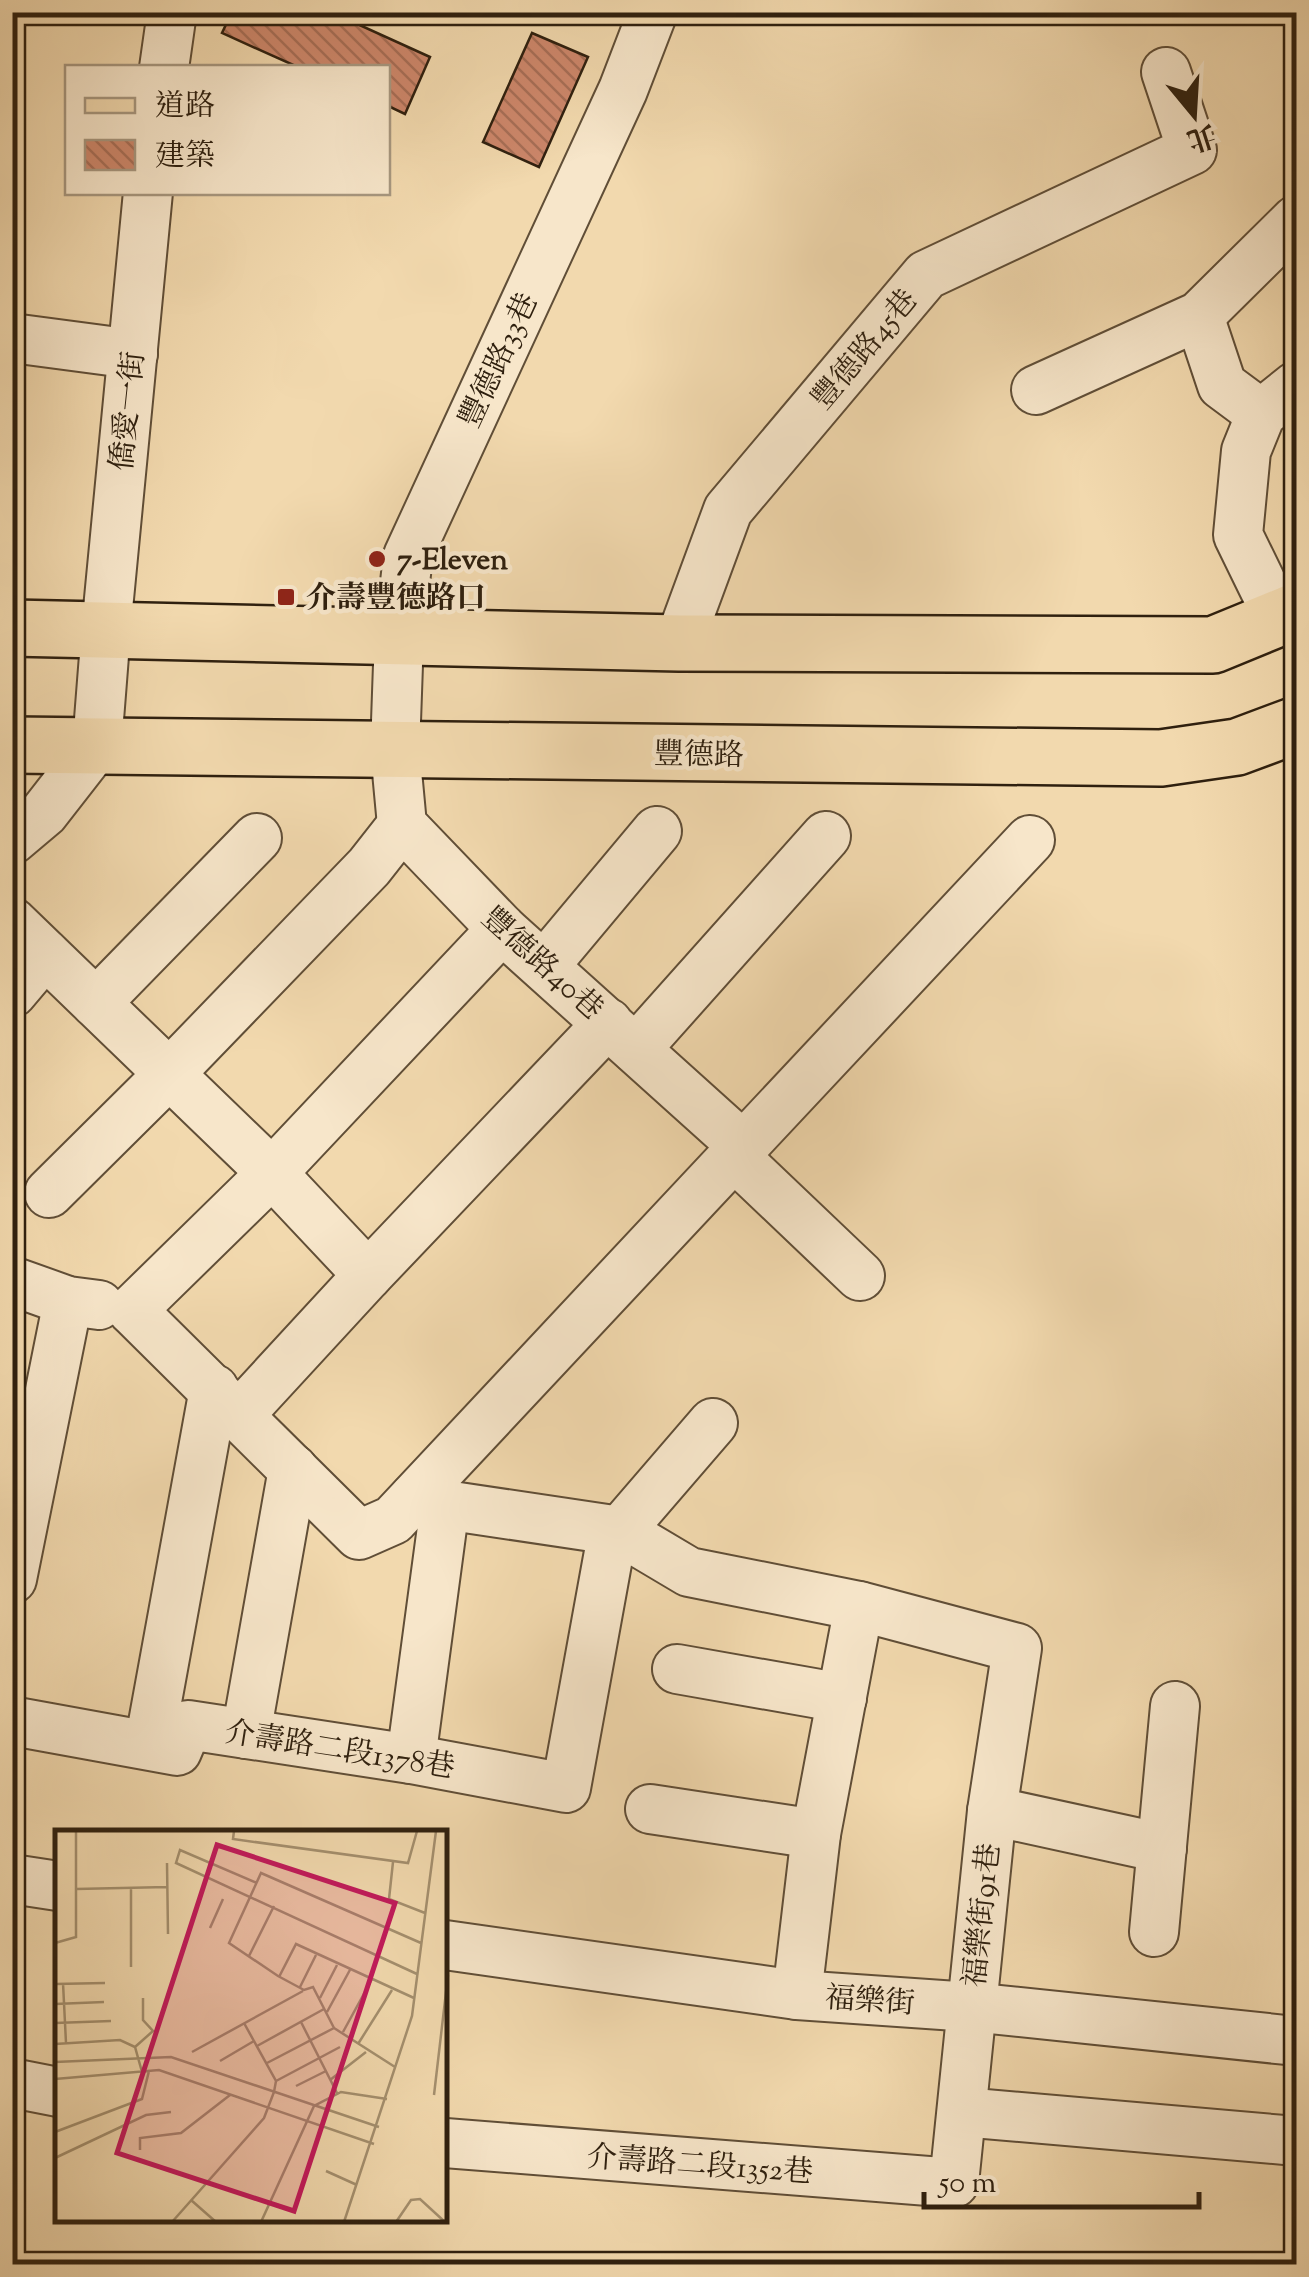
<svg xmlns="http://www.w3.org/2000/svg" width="1309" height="2277" font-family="'Sorts Mill Goudy','Noto Serif TC',serif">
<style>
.building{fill:url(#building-back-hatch);stroke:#2f200f;stroke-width:2.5}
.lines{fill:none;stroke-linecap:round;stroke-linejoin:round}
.minor-casing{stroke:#604e37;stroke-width:52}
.major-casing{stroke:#2f200f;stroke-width:60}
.minor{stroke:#f7e6ca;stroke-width:48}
.major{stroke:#f2d9ae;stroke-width:55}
.poi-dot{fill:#8f2418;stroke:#f7e6ca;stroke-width:4}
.labels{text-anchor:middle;stroke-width:9;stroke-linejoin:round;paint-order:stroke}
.street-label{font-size:30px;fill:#2f200f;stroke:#f7e6ca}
.poi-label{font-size:30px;font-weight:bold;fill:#2f200f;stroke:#f7e6ca;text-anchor:start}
.inset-road{fill:none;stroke:#a48f6e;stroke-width:2.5}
.view{fill:#c2185b;fill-opacity:0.15;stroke:#c2185b;stroke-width:5}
.inset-edge{fill:none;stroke:#2f200f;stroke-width:5}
</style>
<defs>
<pattern id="building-back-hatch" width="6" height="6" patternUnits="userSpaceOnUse" patternTransform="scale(2.5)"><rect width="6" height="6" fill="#cd876b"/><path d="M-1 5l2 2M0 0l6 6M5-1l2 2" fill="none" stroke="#a76e56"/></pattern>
</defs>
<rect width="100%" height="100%" fill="#f2d9ae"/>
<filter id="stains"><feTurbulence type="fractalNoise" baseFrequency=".002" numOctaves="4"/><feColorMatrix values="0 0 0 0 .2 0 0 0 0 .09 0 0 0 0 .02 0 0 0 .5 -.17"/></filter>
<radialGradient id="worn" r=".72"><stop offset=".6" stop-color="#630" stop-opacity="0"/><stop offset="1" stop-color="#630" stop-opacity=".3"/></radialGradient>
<g class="building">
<path d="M232 12H331L430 57 405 114 388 106V68H300L222 33Z"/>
<path d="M532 33 588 57 539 167 483 142Z"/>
</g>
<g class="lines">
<g class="minor-casing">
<g id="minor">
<path d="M653 12 623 90 408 556 399 636 395 750 402 825 502 929 743 1146"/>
<path d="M164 68 172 12"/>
<path d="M1199 316 1222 385 1261 414"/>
<path d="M12 338 133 354"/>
<path d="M1036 390 1199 316 1296 220"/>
<path d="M1279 619 1238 535 1246 451 1261 414 1296 386"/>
<path d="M679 643 728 510 926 275 1192 150 1166 72"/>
<path d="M12 840 44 813 97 745 106 630 148 192"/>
<path d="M12 922 272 1173 368 1275"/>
<path d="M544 966 657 831"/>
<path d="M12 993 45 954"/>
<path d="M96 1003 257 838"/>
<path d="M636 1049 826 836"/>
<path d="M734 1156 860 1276"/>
<path d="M49 1193 171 1072 369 867 402 825"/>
<path d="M12 1281 68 1301 99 1305"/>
<path d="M132 1310 359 1535 393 1520 1030 840"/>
<path d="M132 1310 272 1173 502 929"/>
<path d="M239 1415 368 1275 608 1023"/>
<path d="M414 1498 445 1505 620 1531 689 1572 859 1606 1017 1648 992 1811 954 2183 445 2143"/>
<path d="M620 1531 713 1423"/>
<path d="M12 1579 68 1301"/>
<path d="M677 1669 842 1698"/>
<path d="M12 1721 177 1751 188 1725 411 1759 566 1788 613 1530"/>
<path d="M246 1734 293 1469"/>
<path d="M149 1745 214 1389"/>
<path d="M411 1759 445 1505"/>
<path d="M650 1809 816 1834"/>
<path d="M992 1811 1162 1848"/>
<path d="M12 1879 58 1886"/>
<path d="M1154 1932 1175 1706"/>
<path d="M445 1945 797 1995 971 2007 1296 2041"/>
<path d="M797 1995 816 1834 859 1606"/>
<path d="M12 2083 58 2092"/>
<path d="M962 2112 1296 2141"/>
</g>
</g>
<g class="major-casing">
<g id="major">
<path d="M12 628 679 643 1213 645 1296 611"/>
<path d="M12 745 1161 758 1237 747 1296 725"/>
</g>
</g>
<use href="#minor" class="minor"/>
<use href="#major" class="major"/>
</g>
<g class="poi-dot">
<circle cx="377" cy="559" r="10"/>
<rect x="276" y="587" width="20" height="20" rx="5"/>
</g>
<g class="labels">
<g class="street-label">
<text transform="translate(864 349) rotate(-50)" y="10">豐德路45巷</text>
<text transform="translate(498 360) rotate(-65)" y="10">豐德路33巷</text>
<text transform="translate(127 411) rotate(-84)" y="10">僑愛一街</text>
<text transform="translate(699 754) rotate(1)" y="10">豐德路</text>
<text transform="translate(543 963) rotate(42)" y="10">豐德路40巷</text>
<text transform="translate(340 1749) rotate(9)" y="10">介壽路二段1378巷</text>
<text transform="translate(981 1915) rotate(-84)" y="10">福樂街91巷</text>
<text transform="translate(870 2000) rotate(4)" y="10">福樂街</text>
<text transform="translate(700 2164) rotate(4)" y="10">介壽路二段1352巷</text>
</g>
<g class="poi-label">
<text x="397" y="569">7-Eleven</text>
<text x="306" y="607">介壽豐德路口</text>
</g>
</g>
<g transform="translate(55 1830)">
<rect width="392" height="392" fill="#f2d9ae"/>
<path class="inset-road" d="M179 1 178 9 353 33 362 1M338 32 334 69 370 83M112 33 113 104M202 53 125 20 121 33 362 144M21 59 112 57M155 98 168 69M0 113 21 107V1M194 126 219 76M76 137V58M224 147 241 114 359 168M8 153 11 213M0 154 50 153M245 157 261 125M265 168 282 135M0 174 49 172M272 182 296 138M246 192 282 263M0 193 56 191M279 198 258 157 249 160 223 146 174 113 206 43 366 113M279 198 340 237M288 202 317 149M0 214 65 210 80 217 87 242M303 214 337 160M202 216 269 179M80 217 98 201 88 190V168M137 222 248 161M165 231 199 211M0 232 116 227 324 297M212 233 279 198M0 249 104 240 319 314M275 250 311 222M221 251 285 217M241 256 271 241M379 265 393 145M0 302 87 269 94 241M85 320V308L126 303 175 265M0 328 91 285 116 282M271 341 302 355M136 370 161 392M117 392 209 288 219 262 221 251 189 193M206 392 259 276 286 262 332 269M289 392 357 186 381 1M341 392 356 370 365 369 390 392"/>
<path class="view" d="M162 15 340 73 239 381 62 323Z"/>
<rect width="392" height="392" class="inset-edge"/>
</g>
<rect width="1309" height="2277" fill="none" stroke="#f2d9ae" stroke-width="50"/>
<rect x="15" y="15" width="1279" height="2247" fill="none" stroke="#2f200f" stroke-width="5"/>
<rect x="25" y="25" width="1259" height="2227" fill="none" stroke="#2f200f" stroke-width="2.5"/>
<rect x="65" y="65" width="325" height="130" fill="#f7e6ca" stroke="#a7977f" stroke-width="2.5"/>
<rect x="85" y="98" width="50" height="15" fill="#f2d9ae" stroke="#a7977f" stroke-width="2.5"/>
<text x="155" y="115" font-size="30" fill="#2f200f">道路</text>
<rect x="85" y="140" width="50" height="30" fill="url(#building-back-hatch)" stroke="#a7977f" stroke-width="2.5"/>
<text x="155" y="165" font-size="30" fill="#2f200f">建築</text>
<g transform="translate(1194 115) rotate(162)" stroke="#f7e6ca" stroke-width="8" paint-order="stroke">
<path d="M0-8L18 38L0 25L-18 38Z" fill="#2f200f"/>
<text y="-15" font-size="28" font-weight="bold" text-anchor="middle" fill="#2f200f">北</text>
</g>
<path d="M924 2192v15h275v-15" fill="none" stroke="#2f200f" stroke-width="5"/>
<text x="939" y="2192" font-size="30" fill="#2f200f" stroke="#f7e6ca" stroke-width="8" paint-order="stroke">50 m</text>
<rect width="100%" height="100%" filter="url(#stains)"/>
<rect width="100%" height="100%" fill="url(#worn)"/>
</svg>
